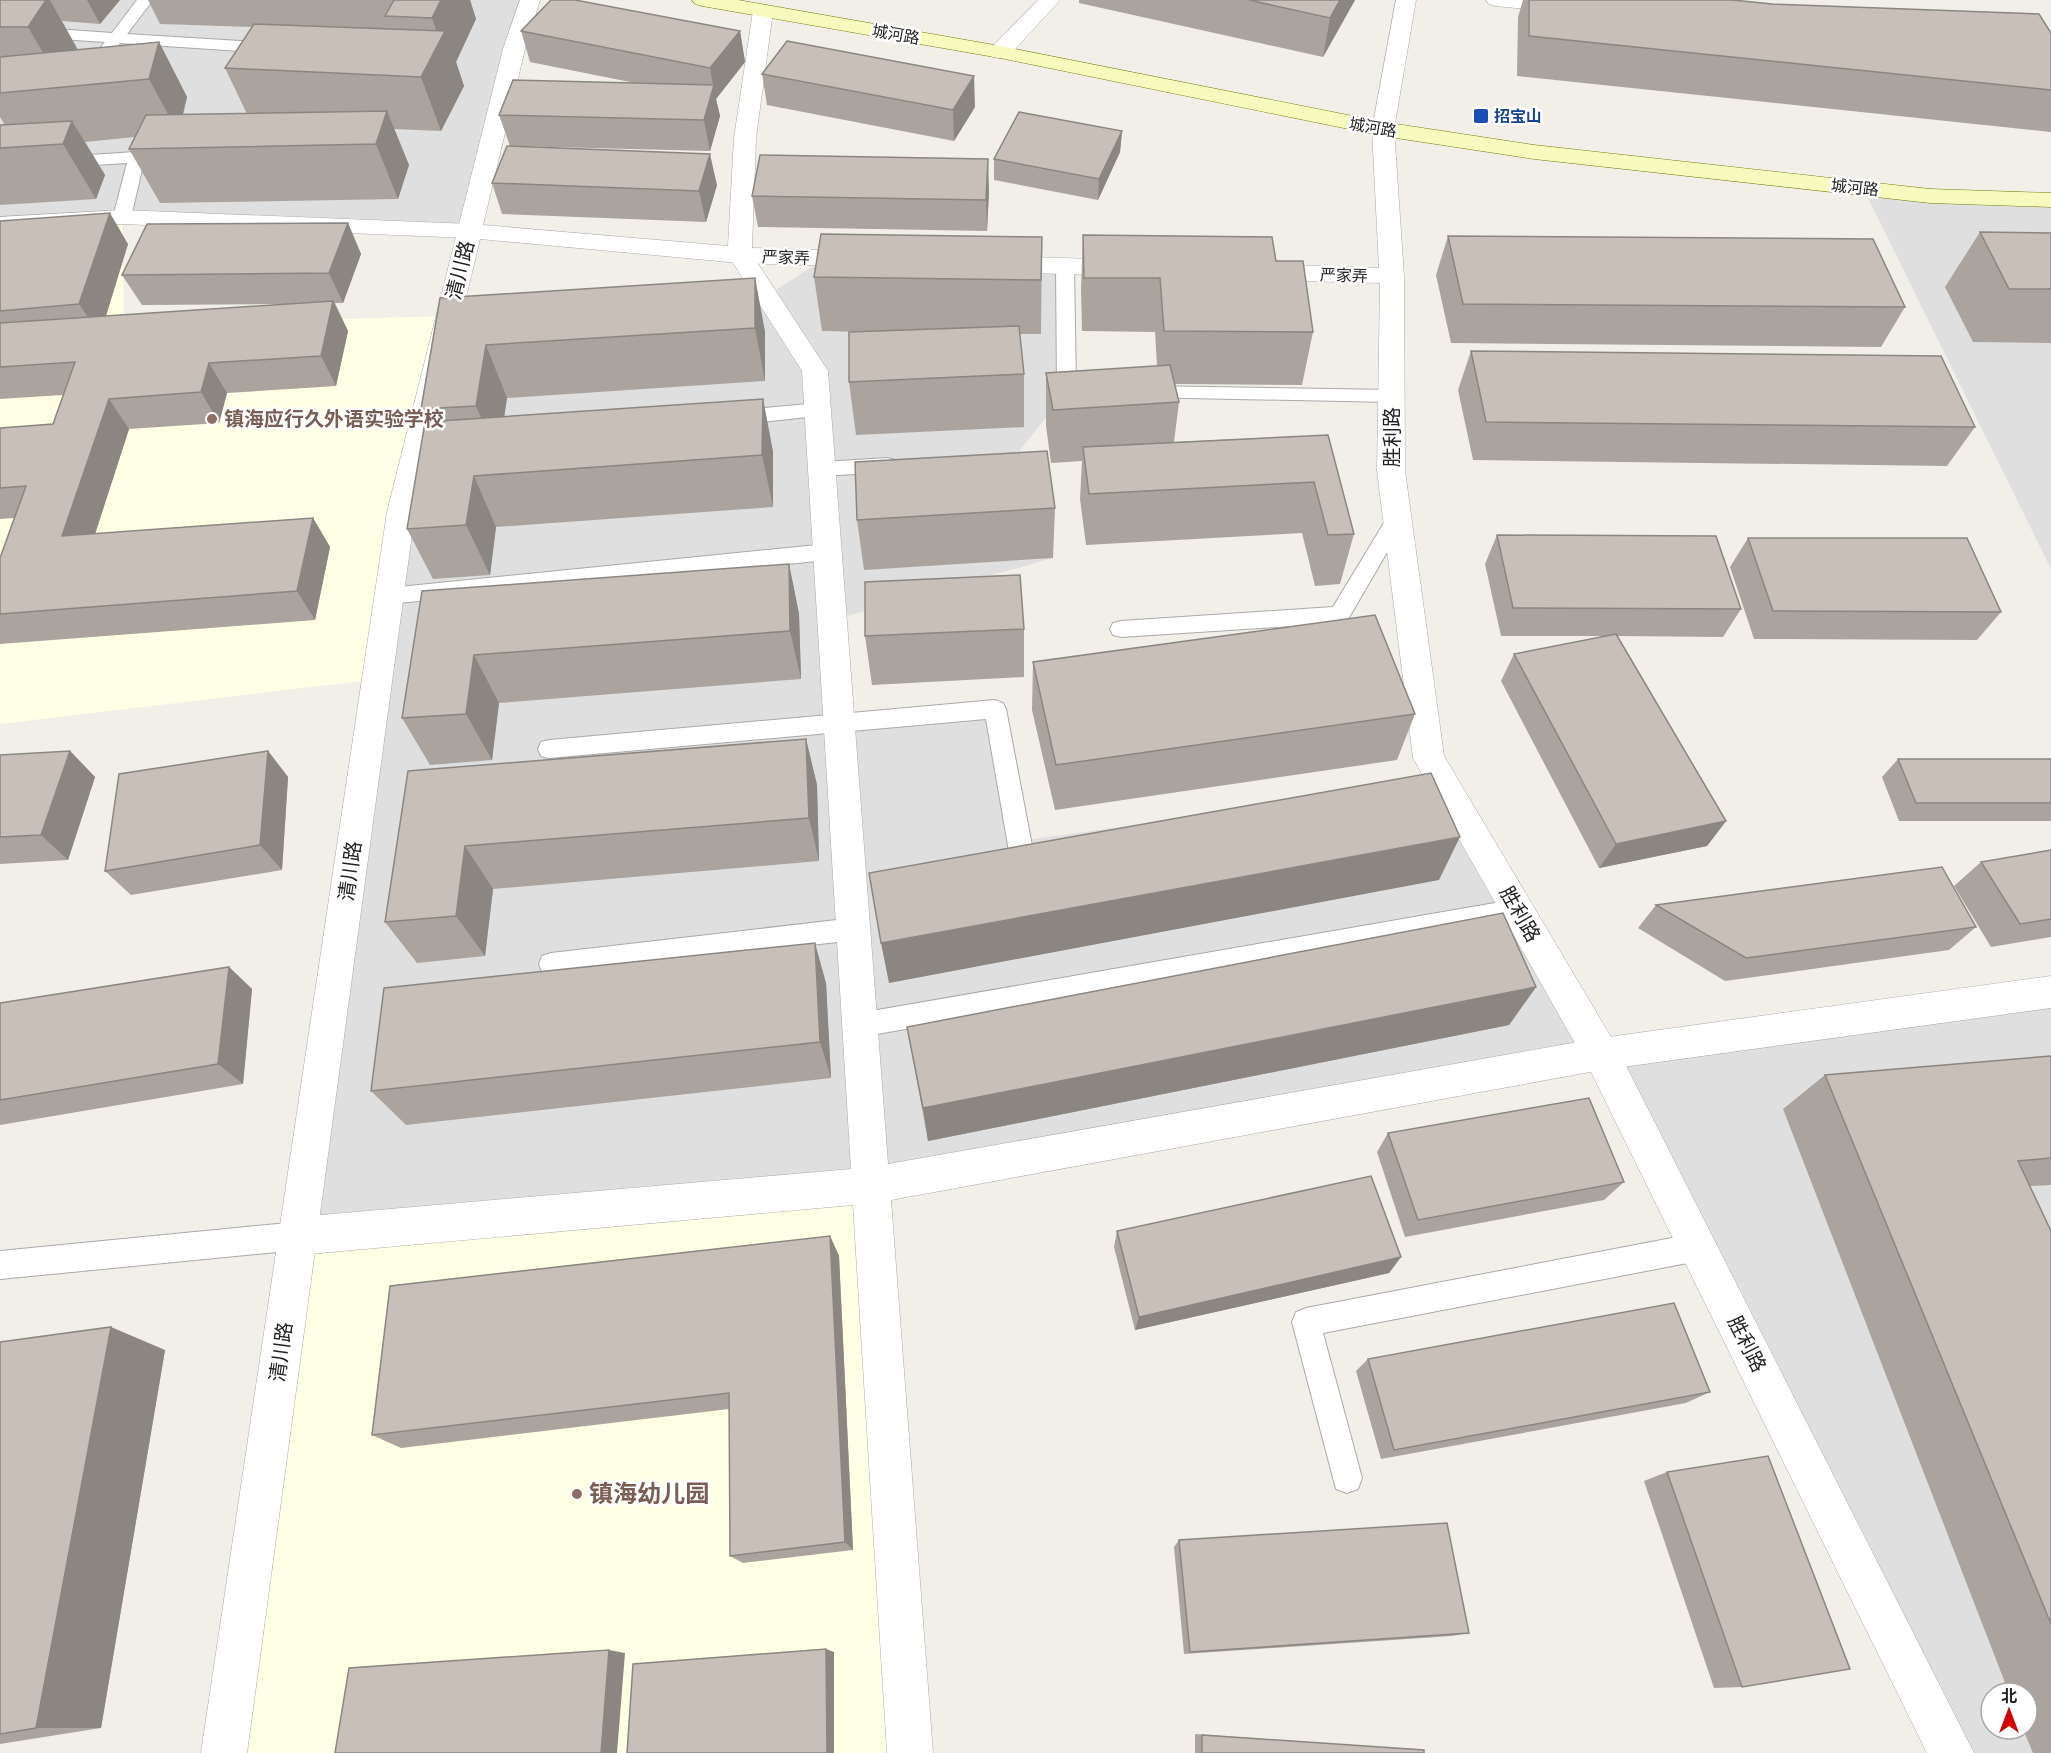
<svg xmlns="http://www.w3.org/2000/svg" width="2051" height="1753" font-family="Arial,'Noto Sans SC',sans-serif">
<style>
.residential{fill:#e0dfdf;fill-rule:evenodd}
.education{fill:#ffffe5}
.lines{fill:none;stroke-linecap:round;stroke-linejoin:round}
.service-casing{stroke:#a9a9a9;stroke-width:2}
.minor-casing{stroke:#a9a9a9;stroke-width:1}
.tertiary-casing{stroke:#a9a9a9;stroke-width:1}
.secondary-casing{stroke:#707d05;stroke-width:1}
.service{fill:#fff;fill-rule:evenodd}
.minor{fill:#fff;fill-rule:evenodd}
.tertiary{fill:#fff;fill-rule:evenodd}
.secondary{fill:#f7fabf;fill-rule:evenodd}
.wall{fill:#aba49e}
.shaded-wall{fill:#8b8681}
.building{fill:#c7bfb8;stroke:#8b8681;stroke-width:1.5}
.transit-dot{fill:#1a4fb4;stroke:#fff;stroke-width:2}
.education-dot{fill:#8d6e63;stroke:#fff;stroke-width:2}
.labels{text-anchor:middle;stroke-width:5;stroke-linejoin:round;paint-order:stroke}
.far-street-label{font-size:16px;fill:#222;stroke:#fff}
.far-transit-label{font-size:16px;font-weight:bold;fill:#164399;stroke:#fff;text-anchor:start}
.street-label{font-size:20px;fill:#222;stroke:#fff}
.education-label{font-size:20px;font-weight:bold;fill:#785e54;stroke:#fff;text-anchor:start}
.near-education-label{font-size:24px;font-weight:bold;fill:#785e54;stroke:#fff;text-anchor:start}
</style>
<rect width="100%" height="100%" fill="#f2efe9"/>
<g class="residential">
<path d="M0 0H530L470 231 122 217 0 224Z"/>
<path d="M1863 188 2051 200V569Z"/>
<path d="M826 258 1065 266 1067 391 1013 459 1053 558 833 620 839 724 995 709 1020 841 1442 781 1601 1054 2051 992V1753H1951L1601 1054 871 1185 298 1236 401 512 449 316 766 296ZM1991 1693H2027V1729H1991Z"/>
</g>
<g class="education">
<path d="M122 217 124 325 449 316 377 679 0 724V224Z"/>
<path d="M871 1185 910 1753H224L298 1236Z"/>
</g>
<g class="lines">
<g class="service-casing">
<g id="service">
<path d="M137 0H153L127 34 273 43 281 48 273 53 120 43 114 50 109 52 101 47 105 42 0 35V25L112 33Z"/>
<path d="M165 150 173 155 171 159 144 161 131 217 128 221H116L113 217 127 163 0 171V161Z"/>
<path d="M1065 260 1071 262 1074 266 1076 385 1088 386 1091 391 1088 396C1079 398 1069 398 1060 396L1057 391 1056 266 1059 262Z"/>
<path d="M1145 386 1391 390 1398 391 1401 396 1398 401 1391 402 1138 397 1135 392 1138 387Z"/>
<path d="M818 403 825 405 828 410 825 415 734 425 727 423 724 418 727 413 734 411Z"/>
<path d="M888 458 895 460 898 465 895 470 888 472 822 476 815 474 812 469 815 464 822 462Z"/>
<path d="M1397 511 1404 513 1407 518 1347 621 1339 623 1121 637 1113 635 1110 629 1113 623 1121 621 1333 607 1390 513Z"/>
<path d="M827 544 834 547 837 552 834 557 827 560 389 604 382 602 378 596 382 590 389 588Z"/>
<path d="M995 700 1003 703 1006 709 1033 851 1029 858 1021 861 1013 858 1009 851 986 719 549 758 541 756 538 749 541 742 549 740Z"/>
<path d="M1518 899 1527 903 1530 910 1527 917 1518 921 860 1037 851 1033 847 1025 851 1017 860 1013Z"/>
<path d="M854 918 863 921 866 929 863 937 854 940 551 975 542 972 539 964 542 956 551 953Z"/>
<path d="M298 1222 308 1226 312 1236 308 1246 298 1250 0 1279V1251Z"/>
<path d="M1698 1233 1708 1237 1712 1247 1708 1257 1698 1261 1323 1333 1362 1478 1358 1489 1347 1493 1336 1489 1292 1322 1296 1312 1306 1308Z"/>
</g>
</g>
<g class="minor-casing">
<g id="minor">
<path d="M1038 0H1060L1008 57 1000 58 992 57 989 52 992 47Z"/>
<path d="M122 210 470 224 478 226 482 231 478 236 470 238 122 224 0 231V217Z"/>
<path d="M740 247 749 250 828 371 888 1164 1601 1038 2051 976V1008L1601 1070 891 1200 933 1753H887L853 1205 298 1255 285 1249 279 1236 285 1223 298 1217 851 1169 802 371 728 255 731 250Z"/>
</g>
</g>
<g class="tertiary-casing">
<g id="tertiary">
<path d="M520 0H540L525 49 483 225 728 246 734 138 753 11 756 7 763 5 770 7 773 11 756 138 752 248 862 251 871 254 874 259 871 264 862 267 740 263 480 239 415 512 247 1753H201L387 512 503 49Z"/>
<path d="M1396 0H1416L1394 129 1404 276 1405 471 1444 756 1614 1042 1974 1753H1927L1588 1066 1413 758 1377 471 1380 283 1259 280 1250 278 1247 272 1250 266 1259 264 1379 268 1372 129Z"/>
<path d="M1486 0H1557L1572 3 1575 7 1572 11 1565 13 1496 6 1489 4Z"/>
<path d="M998 256 1126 260 1135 263 1138 268 1135 273 1126 276 998 272 989 269 986 264 989 259Z"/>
</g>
</g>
<g class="secondary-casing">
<path id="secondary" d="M692 0H738L1000 46 1383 122 1534 145 1930 189 2051 193V207L1930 203 1534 159 1383 136 1000 58 702 6 695 4Z"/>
</g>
<use href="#service" class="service"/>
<use href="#minor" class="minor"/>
<use href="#tertiary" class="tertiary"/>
<use href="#secondary" class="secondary"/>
</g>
<g class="wall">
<path d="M0 0H120L100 24 62 21 78 50 159 42 187 97 183 115 247 114 225 68 252 27 160 24 148 0H470L476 19 456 62 464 86 441 131 394 129 409 165 398 199 160 203 129 149 135 137 85 142 105 175 96 199 0 205V125H5L0 117Z"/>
<path d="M1079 0H1355L1323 57 1079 3Z"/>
<path d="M1523 0H1733L2051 33V132L1517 76 1518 17Z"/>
<path d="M521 31H740L745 62 716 99 720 116 710 151 510 146 499 115 635 83 530 62Z"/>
<path d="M762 74 975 107 954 141 767 105Z"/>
<path d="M1122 131 1120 152 1098 200 994 180V159Z"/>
<path d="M492 183 717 185 706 222 502 214Z"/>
<path d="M989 190 987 231 758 227 752 196Z"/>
<path d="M0 221 128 244 106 316 286 304 142 305 122 275 348 223 361 254 343 303H335L348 331 336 386 227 393 219 423 129 429 95 534 313 518 330 547 315 620 0 644V558L14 518 0 519V428L53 424 63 395 0 399Z"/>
<path d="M1980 232 2051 233V343L1973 342 1945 287Z"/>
<path d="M1083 235 1276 261 1313 332 1302 385 1175 384 1179 402 1174 442 1328 435 1354 534 1340 584 1315 586 1302 533 1086 545 1080 499 1082 461 1051 463 1046 426V373L1157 366 1155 332 1082 331 1081 289Z"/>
<path d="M1448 236 1905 307 1881 347 1451 343 1436 275Z"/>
<path d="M1042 237 1041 334H1020L1024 374V427L856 435 849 382 869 332 822 331 814 277Z"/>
<path d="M755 278 765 332V381L507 398 504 417 763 399 773 452V507L496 527 490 575 433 579 407 529 426 422 421 409 440 298Z"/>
<path d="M1471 351 1975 427 1947 466 1473 460 1458 390Z"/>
<path d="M1055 508 1053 558 864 570 857 520Z"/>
<path d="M1497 535 1741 609 1723 637 1617 636 1726 821 1707 846 1599 868 1501 681 1514 654 1604 636H1501L1485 564Z"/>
<path d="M1748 538 2001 612 1977 640 1754 639 1730 567Z"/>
<path d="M789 564 799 614 801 679 499 703 492 760 430 765 402 718 422 591Z"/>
<path d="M1024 629V677L872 685 865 636Z"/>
<path d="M1033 662 1415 714 1397 760 1055 810 1032 710Z"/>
<path d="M806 739 817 785 819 861 493 889 485 956 417 963 385 922 408 771Z"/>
<path d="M70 751 95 777 68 860 0 864V755Z"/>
<path d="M268 751 288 777 282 870 131 895 105 871Z"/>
<path d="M1898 759H2051V821H1899L1882 777Z"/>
<path d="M2051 850V937L1991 947 1954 886 1981 862Z"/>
<path d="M1656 905 1976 927 1949 950 1725 981 1638 928Z"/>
<path d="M229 967 252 989 243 1084 0 1125V1003Z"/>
<path d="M826 983 831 1078 406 1125 371 1091Z"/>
<path d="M1536 987 1509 1025 928 1141 907 1027Z"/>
<path d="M2051 1056V1185L2030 1186 2051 1231V1753H2033L2023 1729H2027V1693H2009L1783 1109 1825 1075Z"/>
<path d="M1388 1133 1624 1182 1604 1200 1405 1237 1377 1152Z"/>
<path d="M1117 1231 1401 1257 1389 1273 1135 1330 1114 1247Z"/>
<path d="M830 1236 839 1256 853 1550 743 1563 730 1556 729 1409 401 1448 372 1435Z"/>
<path d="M0 1342 165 1350 101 1728 0 1744Z"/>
<path d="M1368 1359 1710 1392 1686 1403 1381 1459 1356 1371Z"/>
<path d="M1667 1472 1742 1687 1714 1688 1644 1481Z"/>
<path d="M1179 1540 1469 1633 1452 1636 1184 1654 1174 1547Z"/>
<path d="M1195 1734 1408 1749 1424 1753H1195Z"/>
</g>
<g class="shaded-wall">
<path d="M46 0H50L79 52 60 82 28 27Z"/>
<path d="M87 0H120L100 24Z"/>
<path d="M441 0H470L476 19 456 62 464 86 441 131 421 77 440 41 432 18Z"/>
<path d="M1340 0H1355L1323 57 1330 18Z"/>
<path d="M740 31 745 62 716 99 720 116 710 151 704 120 713 86 710 68Z"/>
<path d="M159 42 187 97 178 133 149 79Z"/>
<path d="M974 76 975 107 954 141 953 110Z"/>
<path d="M387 111 409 165 398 199 376 144Z"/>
<path d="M72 121 105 175 96 199 63 144Z"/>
<path d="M1122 131 1120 152 1098 200 1099 179Z"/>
<path d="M710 154 717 185 706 222 699 191Z"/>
<path d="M988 159 989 190 987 231 986 200Z"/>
<path d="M110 213 128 244 100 335 79 304Z"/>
<path d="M348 223 361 254 343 303 329 273Z"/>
<path d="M755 278 765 332V381L755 328Z"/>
<path d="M333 301 348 331 336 386 321 356Z"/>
<path d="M486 345 507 398 498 458 476 406Z"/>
<path d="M209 363 227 393 219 423 201 392Z"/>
<path d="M109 399 129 429 85 565 62 536Z"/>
<path d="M763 399 773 452V507L762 455Z"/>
<path d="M474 476 496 527 490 575 466 525Z"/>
<path d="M313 518 330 547 315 620 297 591Z"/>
<path d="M789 564 799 614 801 679 790 631Z"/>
<path d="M474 655 499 703 492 760 466 714Z"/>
<path d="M806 739 817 785 819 861 809 818Z"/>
<path d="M70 751 95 777 68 860 41 835Z"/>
<path d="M268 751 288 777 282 870 260 845Z"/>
<path d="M1726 821 1707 846 1599 868 1616 844Z"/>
<path d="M1460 837 1439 880 889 983 881 943Z"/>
<path d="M465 846 493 889 485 956 456 916Z"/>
<path d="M815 943 826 983 831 1078 820 1042Z"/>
<path d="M229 967 252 989 243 1084 218 1064Z"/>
<path d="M1536 987 1509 1025 928 1141 923 1108Z"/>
<path d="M830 1236 839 1256 853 1550 845 1542Z"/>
<path d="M1401 1257 1389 1273 1135 1330 1139 1317Z"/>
<path d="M111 1327 165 1350 101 1728H36Z"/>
<path d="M826 1649 834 1652V1753H827Z"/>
<path d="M609 1650 625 1653 617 1753H601Z"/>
</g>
<g class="building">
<path d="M0 0H46L28 27H0Z"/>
<path d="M394 0H441L432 18 385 16Z"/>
<path d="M551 0H575L740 31 710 68 521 31Z"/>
<path d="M1249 0H1340L1330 18Z"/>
<path d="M1529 0H1733L1772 4 2039 14 2051 33V90L1529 36Z"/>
<path d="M254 24 445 31 421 77 225 68Z"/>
<path d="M787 41 974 76 953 110 762 74Z"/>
<path d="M159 42 149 79 0 93V57Z"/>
<path d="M513 80 714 85 704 120 499 115Z"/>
<path d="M387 111 376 144 129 149 146 115Z"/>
<path d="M1019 112 1122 131 1099 179 994 159Z"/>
<path d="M72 121 63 144 0 148V125Z"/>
<path d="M507 146 710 154 699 191 492 183Z"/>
<path d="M760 155 988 159 986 200 752 196Z"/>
<path d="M110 213 79 304 0 311V221Z"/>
<path d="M348 223 329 273 122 275 147 224Z"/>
<path d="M1980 232 2051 233V289H2009Z"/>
<path d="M821 234 1042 237 1041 280 814 277Z"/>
<path d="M1083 235 1272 237 1276 261H1303L1313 332 1164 331 1160 278H1084Z"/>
<path d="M1448 236 1873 239 1905 307 1463 304Z"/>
<path d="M755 278V328L486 345 476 406 421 409 440 298Z"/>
<path d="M333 301 321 356 209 363 201 392 109 399 62 536 313 518 297 591 0 614V558L26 486 0 488V428L53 424 75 362 0 367V323Z"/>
<path d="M1019 326 1024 374 849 382V332Z"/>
<path d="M1471 351 1941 356 1975 427 1486 422Z"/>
<path d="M1170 365 1179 402 1053 410 1046 373Z"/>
<path d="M763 399 762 455 474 476 466 525 407 529 425 422Z"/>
<path d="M1328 435 1354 534 1328 535 1314 482 1089 494 1083 447Z"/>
<path d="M1047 451 1055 508 857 520 855 462Z"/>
<path d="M1497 535 1716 536 1741 609 1513 608Z"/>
<path d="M1748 538H1967L2001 612 1773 611Z"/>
<path d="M789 564 790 631 474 655 466 714 402 718 422 591Z"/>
<path d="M1020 575 1024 629 865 636V582Z"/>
<path d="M1375 615 1415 714 1056 765 1033 662Z"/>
<path d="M1616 634 1726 821 1616 844 1514 654Z"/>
<path d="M806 739 809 818 465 846 456 916 385 922 408 771Z"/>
<path d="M70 751 41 835 0 837V755Z"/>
<path d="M268 751 260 845 105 871 119 774Z"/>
<path d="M1898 759H2051V803H1916Z"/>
<path d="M1431 773 1460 837 881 943 869 873Z"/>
<path d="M2051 850V919L2020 924 1981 862Z"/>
<path d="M1942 867 1976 927 1746 958 1656 905Z"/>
<path d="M1503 913 1536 987 923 1108 907 1027Z"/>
<path d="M815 943 820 1042 371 1091 384 988Z"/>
<path d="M229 967 218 1064 0 1100V1003Z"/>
<path d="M2051 1056V1158L2018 1161 2051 1231V1624L1825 1075Z"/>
<path d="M1589 1098 1624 1182 1418 1220 1388 1133Z"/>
<path d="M1371 1176 1401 1257 1139 1317 1117 1231Z"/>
<path d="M830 1236 845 1542 730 1556 729 1393 372 1435 390 1286Z"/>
<path d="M1674 1303 1710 1392 1394 1450 1368 1359Z"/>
<path d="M111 1327 36 1728 0 1734V1342Z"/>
<path d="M1768 1456 1850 1669 1742 1687 1667 1472Z"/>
<path d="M1447 1523 1469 1633 1190 1652 1179 1540Z"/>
<path d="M826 1649 827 1753H627L633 1664Z"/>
<path d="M609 1650 601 1753H335L349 1668Z"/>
<path d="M1202 1735 1424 1750V1753H1202Z"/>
</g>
<rect class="transit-dot" x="1473" y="108" width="16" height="16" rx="3"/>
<g class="education-dot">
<circle cx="212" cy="419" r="6"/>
<circle cx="577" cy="1494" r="6"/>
</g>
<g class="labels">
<g class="far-street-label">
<text transform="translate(896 34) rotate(10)" y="6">城河路</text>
<text transform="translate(1373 127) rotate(10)" y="6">城河路</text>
<text transform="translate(1855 187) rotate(6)" y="6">城河路</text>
<text transform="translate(786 257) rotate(2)" y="6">严家弄</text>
<text transform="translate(1344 275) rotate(2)" y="6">严家弄</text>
</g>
<g class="far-transit-label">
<text x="1494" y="122">招宝山</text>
</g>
<g class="street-label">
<text transform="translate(460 270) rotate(-76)" y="7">清川路</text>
<text transform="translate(1392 437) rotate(-90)" y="7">胜利路</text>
<text transform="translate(350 871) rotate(-82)" y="7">清川路</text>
<text transform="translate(1520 914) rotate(60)" y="7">胜利路</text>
<text transform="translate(1747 1344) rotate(63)" y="7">胜利路</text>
<text transform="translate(281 1352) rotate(-82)" y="7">清川路</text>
</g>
<g class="education-label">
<text x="224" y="426">镇海应行久外语实验学校</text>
</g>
<g class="near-education-label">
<text x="589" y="1502">镇海幼儿园</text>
</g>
</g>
<g transform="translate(2009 1711)"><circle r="28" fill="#ffffff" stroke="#a7a7a7" stroke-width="1.5"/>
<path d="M0-4.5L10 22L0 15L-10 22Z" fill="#d40000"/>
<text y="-9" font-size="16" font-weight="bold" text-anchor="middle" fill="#222222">北</text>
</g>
</svg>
